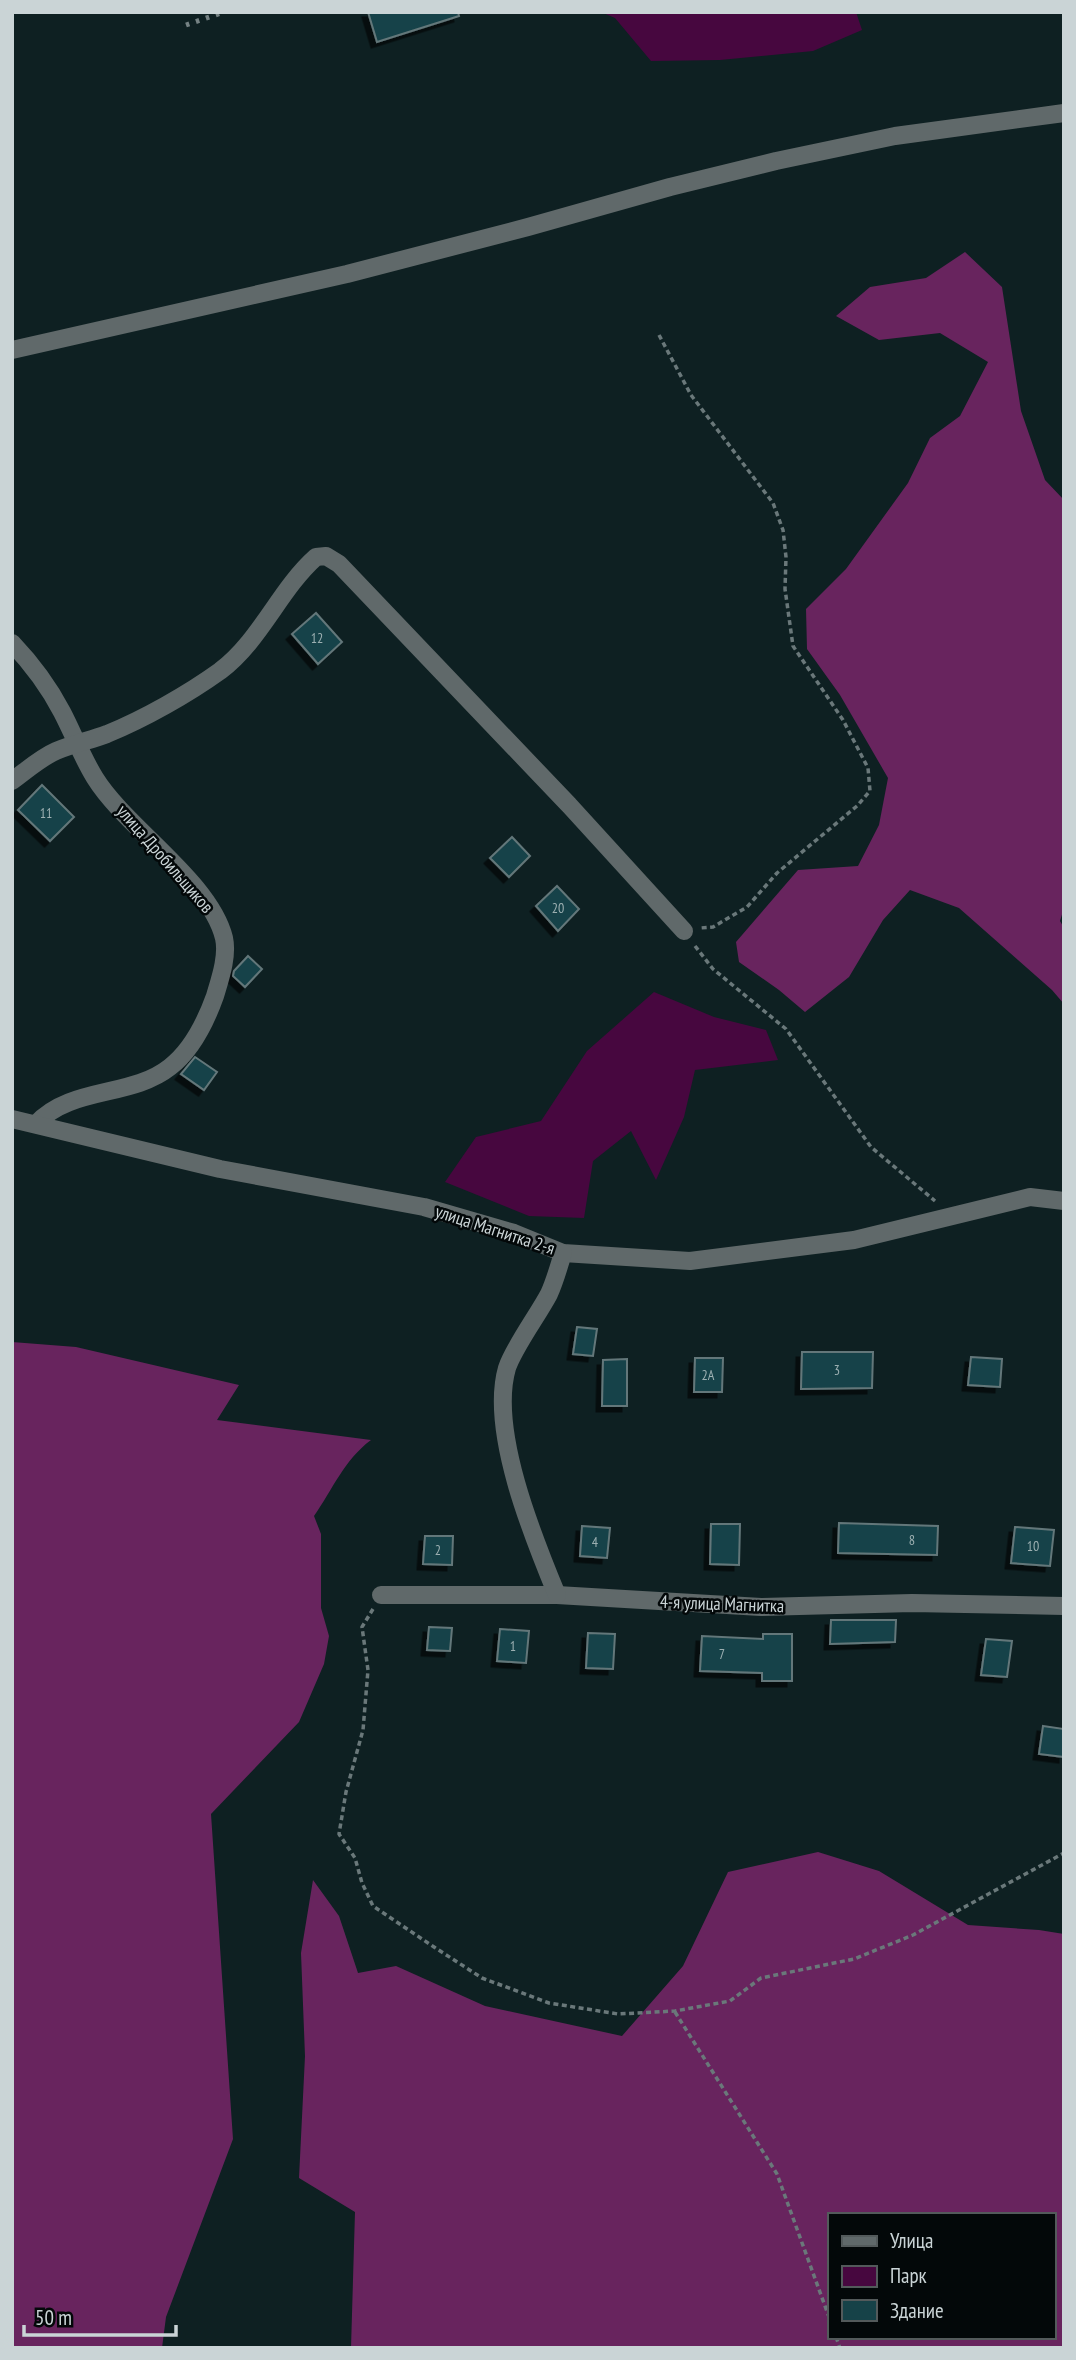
<svg xmlns="http://www.w3.org/2000/svg" width="1076" height="2360" font-family="'PT Sans Narrow',sans-serif">
<style>
.green{fill:#47073f}
.forest{fill:#68245e;fill-rule:evenodd}
.building{fill:#164248;stroke:#63777a;stroke-width:2;filter:url(#shadow)}
.lines{fill:none;stroke-linecap:round;stroke-linejoin:round}
.path{stroke:#6a787a;stroke-width:3.5;stroke-dasharray:5 3.5;stroke-linecap:butt}
.minor{stroke:#60696a;stroke-width:18}
.rail{stroke:#758284;stroke-width:5;stroke-dasharray:3.5 7;stroke-linecap:butt}
.labels{text-anchor:middle;stroke-width:5;stroke-linejoin:round;paint-order:stroke}
.number-label{font-size:14px;fill:#9db0b2}
.street-label{font-size:18px;fill:#cad4d6;stroke:#030809}
</style>
<defs>
<filter id="shadow"><feDropShadow dx="-5.5" dy="5.5" stdDeviation="0" flood-color="#0009"/></filter>
</defs>
<rect width="100%" height="100%" fill="#0e2022"/>
<g class="green">
<path d="M601 12H856L862 30 813 51 720 60 651 61 615 18Z"/>
<path d="M654 992 714 1017 766 1030 778 1060 695 1070 684 1117 656 1180 631 1131 593 1161 584 1218 529 1216 445 1182 476 1137 541 1121 587 1051Z"/>
</g>
<g class="forest">
<path d="M965 252 1002 287 1021 411 1045 480 1064 500V908L1060 921 1064 928V1004L1052 990 959 908 910 890 883 920 849 977 805 1012 779 990 739 962 736 942 798 870 858 866 879 825 888 778 840 695 807 649 806 609 846 569 908 483 930 438 960 416 988 362 940 333 879 340 836 316 870 287 926 278Z"/>
<path d="M12 1342 76 1347 239 1385 217 1420 371 1440C344 1460 333 1489 314 1516L321 1534V1608L329 1636 324 1664 299 1722 211 1814 233 2139 166 2317 162 2348H12Z"/>
<path d="M818 1852 879 1871 968 1925 1039 1930 1064 1934V2348H351L355 2212 299 2178 305 2056 301 1953 313 1880 339 1916 358 1973 396 1966 485 2006 622 2036 683 1966 728 1872ZM829 2215H1053V2337H829Z"/>
</g>
<g class="building">
<path d="M368 12H458L459 16 377 42Z"/>
<path d="M316 613 342 642 318 664 292 634Z"/>
<path d="M42 785 74 817 50 841 18 810Z"/>
<path d="M512 837 530 856 509 877 490 858Z"/>
<path d="M557 886 579 909 558 931 536 906Z"/>
<path d="M248 956 262 969 245 987 233 976 234 971Z"/>
<path d="M195 1057 217 1072 204 1090 181 1074Z"/>
<path d="M577 1327 597 1329 593 1356 573 1354Z"/>
<path d="M802 1352H873L872 1388 801 1389Z"/>
<path d="M971 1357 1002 1359 1000 1387 968 1385Z"/>
<path d="M695 1358H723L722 1392H694Z"/>
<path d="M627 1359V1406H602L603 1360Z"/>
<path d="M839 1523 938 1526 937 1555 838 1553Z"/>
<path d="M711 1524H740L739 1565 710 1564Z"/>
<path d="M582 1526 610 1528 607 1558 580 1556Z"/>
<path d="M1015 1527 1054 1530 1050 1566 1011 1563Z"/>
<path d="M425 1536H453L452 1565 423 1564Z"/>
<path d="M831 1620H896L895 1642 830 1644Z"/>
<path d="M429 1627 452 1628 450 1651 427 1650Z"/>
<path d="M500 1629 529 1631 526 1663 497 1661Z"/>
<path d="M588 1633 615 1634 613 1669 586 1668Z"/>
<path d="M763 1634H792V1681H762V1673L700 1671 702 1636 763 1639Z"/>
<path d="M986 1639 1012 1641 1007 1677 981 1675Z"/>
<path d="M1043 1726 1064 1729V1757L1039 1754Z"/>
</g>
<g class="lines">
<g class="path">
<path d="M659 335 691 395 773 503 783 530 786 557 785 589 793 646 843 720 868 768 870 791 857 806 777 873 747 907 713 927 700 928"/>
<path d="M695 946 713 969 786 1029 871 1147 935 1201"/>
<path d="M373 1609 362 1627 368 1670 363 1730 346 1792 339 1834 355 1858 362 1883 373 1906 434 1947 482 1978 549 2003 618 2014 675 2011 730 2001 761 1978 854 1959 913 1935 1064 1853"/>
<path d="M675 2012 777 2174 829 2317"/>
<path d="M836 2337 840 2348"/>
</g>
<g class="minor">
<path d="M12 350 347 274 528 227 670 187 776 161 895 136 1064 113"/>
<path d="M12 643C31 663 49 687 62 712 73 733 82 757 95 778 126 828 210 881 224 938 228 956 220 979 215 996 206 1021 192 1050 170 1067 131 1098 71 1086 36 1124"/>
<path d="M12 781C26 771 40 758 56 751 73 744 91 740 107 734 144 719 188 694 220 671 261 640 279 590 316 557L326 556 339 564 569 805 684 931"/>
<path d="M12 1119 220 1169 424 1207 514 1233 563 1253 690 1261 854 1240 1030 1197 1064 1201"/>
<path d="M381 1595H557L761 1607 912 1603 1064 1606"/>
<path d="M557 1595C533 1537 489 1430 507 1368 514 1347 538 1315 549 1294 555 1281 559 1266 563 1253"/>
</g>
<path class="rail" d="M186 25 224 12"/>
</g>
<g class="labels">
<g class="number-label">
<text x="317" y="643">12</text>
<text x="46" y="818">11</text>
<text x="558" y="913">20</text>
<text x="837" y="1375">3</text>
<text x="708" y="1380">2А</text>
<text x="912" y="1545">8</text>
<text x="595" y="1547">4</text>
<text x="1033" y="1551">10</text>
<text x="438" y="1555">2</text>
<text x="513" y="1651">1</text>
<text x="722" y="1659">7</text>
</g>
<g class="street-label">
<text transform="translate(165 859) rotate(49)" y="6">улица Дробильщиков</text>
<text transform="translate(495 1230) rotate(18)" y="6">улица Магнитка 2-я</text>
<text transform="translate(722 1604) rotate(2)" y="6">4-я улица Магнитка</text>
</g>
</g>
<rect width="1076" height="2360" fill="none" stroke="#cad4d6" stroke-width="28"/>
<rect x="828" y="2213" width="228" height="126" fill="#030809" stroke="#535a5b" stroke-width="2"/>
<rect x="842" y="2236" width="35" height="10" fill="#60696a" stroke="#535a5b" stroke-width="2"/>
<text x="890" y="2248" font-size="21" fill="#cad4d6">Улица</text>
<rect x="842" y="2266" width="35" height="21" fill="#47073f" stroke="#535a5b" stroke-width="2"/>
<text x="890" y="2283" font-size="21" fill="#cad4d6">Парк</text>
<rect x="842" y="2300" width="35" height="21" fill="#164248" stroke="#535a5b" stroke-width="2"/>
<text x="890" y="2318" font-size="21" fill="#cad4d6">Здание</text>
<path d="M24 2325v10h152v-10" fill="none" stroke="#cad4d6" stroke-width="3.5"/>
<text x="35" y="2325" font-size="21" fill="#cad4d6" stroke="#030809" stroke-width="5" paint-order="stroke">50 m</text>
</svg>
